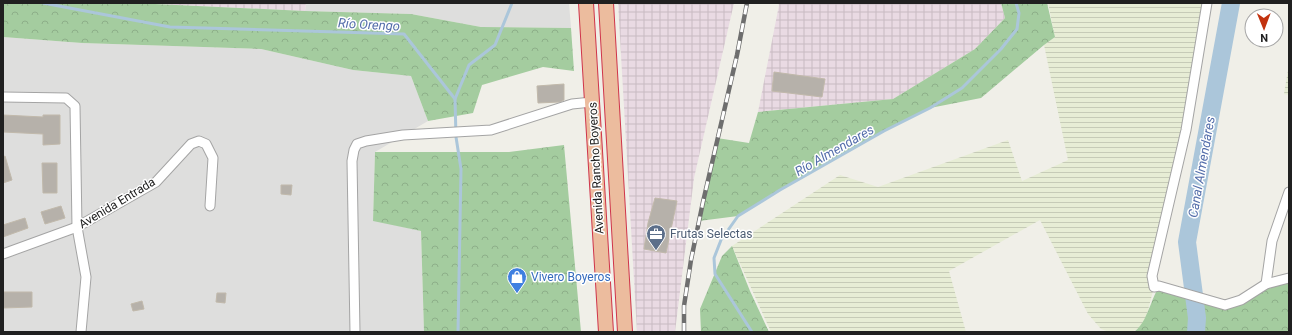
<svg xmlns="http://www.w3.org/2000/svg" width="1292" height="335" font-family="Roboto,sans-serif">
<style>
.residential{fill:#dededd}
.industrial{fill:url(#industrial-grid)}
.farmland{fill:url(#farmland-rules)}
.forest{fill:url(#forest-crowns)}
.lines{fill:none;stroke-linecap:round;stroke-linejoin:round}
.stream{stroke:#abc6da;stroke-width:3}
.river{stroke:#abc6da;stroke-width:18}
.building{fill:#b6b1aa;stroke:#c1b9ab}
.minor-casing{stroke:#a4a4a4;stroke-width:11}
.trunk-casing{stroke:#cf344a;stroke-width:16}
.minor{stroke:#fff;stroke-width:9}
.trunk{stroke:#ecbc9e;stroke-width:14}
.rail-casing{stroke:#6e6e6e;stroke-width:4.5}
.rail{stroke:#fff;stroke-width:3;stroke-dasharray:9;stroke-linecap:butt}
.labels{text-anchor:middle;stroke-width:3;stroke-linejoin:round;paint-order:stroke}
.street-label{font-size:12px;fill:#202020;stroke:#fff}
.service-label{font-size:12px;fill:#4e5e75;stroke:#fff;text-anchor:start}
.shop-label{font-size:12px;fill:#366cbe;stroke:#fff;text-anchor:start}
.water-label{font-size:13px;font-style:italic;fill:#536daa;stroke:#fff}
</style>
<defs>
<pattern id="industrial-grid" width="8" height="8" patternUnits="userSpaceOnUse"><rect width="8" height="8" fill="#e9dae3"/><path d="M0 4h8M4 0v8" fill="none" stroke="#c8bbc2"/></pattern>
<pattern id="farmland-rules" width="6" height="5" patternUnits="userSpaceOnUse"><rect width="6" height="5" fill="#e7edd5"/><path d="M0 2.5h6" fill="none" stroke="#c6cbb7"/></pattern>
<pattern id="forest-crowns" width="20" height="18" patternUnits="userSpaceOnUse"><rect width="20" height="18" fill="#a4cc9f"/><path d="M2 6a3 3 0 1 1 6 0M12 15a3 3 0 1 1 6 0" fill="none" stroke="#8daf89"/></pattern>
</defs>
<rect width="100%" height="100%" fill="#f0efe8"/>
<g class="residential">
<path d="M306 3H569L571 28 481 27 411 14 305 11Z"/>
<path d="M3 37 82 43 261 49 353 70 411 76 428 121 375 152 373 220 421 231 424 332H3Z"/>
</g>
<g class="industrial">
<path d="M135 3H306L305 11Z"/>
<path d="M618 3H734L694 178 675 332H637Z"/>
<path d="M778 3H1001L1005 18 975 49 893 99 758 112 779 5Z"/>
</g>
<g class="farmland">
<path d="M1048 3H1207L1186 130 1152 275 1154 287 1146 318 1139 328 1132 332H1109L1101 329 1088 314 1040 220 949 271 966 332H771L732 246 840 175 878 187 1008 140 1022 181 1068 160 1044 45 1055 37Z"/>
<path d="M1289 64V95L1284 94Z"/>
</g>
<g class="forest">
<path d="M3 3H134L305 11 411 14 481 27 571 28 574 71 543 67 482 85 473 113 428 121 411 76 353 70 261 49 82 43 3 37Z"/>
<path d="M1001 3H1047L1055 37 1044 45 981 98 930 108 884 131 780 190 738 216 699 221 717 138 749 143 758 112 893 99 975 49 1005 18Z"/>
<path d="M564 145 581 332H424L421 231 373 221 375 152H509Z"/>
<path d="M732 246 750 291 769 332H701L700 309 722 256Z"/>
<path d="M1289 278V332H1134C1144 324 1146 315 1151 304 1153 298 1156 292 1159 286L1225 305Z"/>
</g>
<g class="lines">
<g class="stream">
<path d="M43 3 170 27 404 34 455 99 456 137 461 169 458 332"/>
<path d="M455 99 469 65 495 45 512 3"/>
<path d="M752 332 715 274 714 258 721 240 738 216 780 190 884 131 930 108 962 88 1001 49 1017 29 1019 13 1016 3"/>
</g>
<path class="river" d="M1196 332 1197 318 1187 242 1231 3"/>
</g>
<g class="building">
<path d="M774 72 825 79 822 97 772 91Z"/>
<path d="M564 84V100L560 102 538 103 537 86Z"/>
<path d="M3 115 43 117V115H60V144L43 145V134L3 132Z"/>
<path d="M5 156 12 180 3 183V157Z"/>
<path d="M42 163H57V193H43Z"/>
<path d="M281 185H292L291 195 281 194Z"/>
<path d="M655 198 677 201 666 253 644 249 648 223Z"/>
<path d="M61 206 65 218 45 224 41 212Z"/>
<path d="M25 218 28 228 3 237V225Z"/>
<path d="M3 292H32V307L3 308Z"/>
<path d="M217 293H226L225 303 216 302Z"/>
<path d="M142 301 144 309 133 311 131 304Z"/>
</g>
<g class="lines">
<g class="minor-casing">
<g id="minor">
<path d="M1207 3 1186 130 1152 276 1154 287 1159 286 1225 305 1241 300 1266 284 1289 278"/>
<path d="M3 97 66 98 75 106 77 227 86 277 81 332"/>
<path d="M3 254 77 227 156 182 191 144 199 141 206 144 213 158 210 206"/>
<path d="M1266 284 1272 241 1289 192"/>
<path d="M355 332 352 161 354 150 357 144 366 141 403 135 491 130 572 104 592 102"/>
</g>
</g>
<g class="trunk-casing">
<g id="trunk">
<path d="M586 3 606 332"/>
<path d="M606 3 625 332"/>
</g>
</g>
<use href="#minor" class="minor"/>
<use href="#trunk" class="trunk"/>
<g class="rail-casing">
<path id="rail" d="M684 332V306L691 260 703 202 737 55 747 3"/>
</g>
<use href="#rail" class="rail"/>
</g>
<defs>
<g id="office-pin" transform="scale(1)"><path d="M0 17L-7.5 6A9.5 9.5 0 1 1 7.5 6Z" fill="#5c6f8a" stroke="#fff"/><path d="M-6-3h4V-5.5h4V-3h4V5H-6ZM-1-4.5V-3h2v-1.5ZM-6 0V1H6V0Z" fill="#fff"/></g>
<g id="shop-pin" transform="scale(1)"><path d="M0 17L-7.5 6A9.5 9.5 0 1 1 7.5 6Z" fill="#3f7fe0" stroke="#fff"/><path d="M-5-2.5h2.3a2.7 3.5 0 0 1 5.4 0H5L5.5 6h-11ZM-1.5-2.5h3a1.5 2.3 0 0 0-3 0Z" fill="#fff"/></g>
</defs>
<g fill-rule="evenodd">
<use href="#office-pin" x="656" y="234"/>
<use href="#shop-pin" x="517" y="277"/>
</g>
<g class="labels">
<g class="street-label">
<text transform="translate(596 168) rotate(-93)" y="4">Avenida Rancho Boyeros</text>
<text transform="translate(117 203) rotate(-31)" y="4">Avenida Entrada</text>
</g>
<g class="service-label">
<text x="670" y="238">Frutas Selectas</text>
</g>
<g class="shop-label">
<text x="531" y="281">Vivero Boyeros</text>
</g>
<g class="water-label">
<text transform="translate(369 24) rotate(3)" y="5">Río Orengo</text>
<text transform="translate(834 150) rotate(-30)" y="5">Río Almendares</text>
<text transform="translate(1201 167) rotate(-80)" y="5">Canal Almendares</text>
</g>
</g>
<rect width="1292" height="335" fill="none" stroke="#202020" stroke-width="8"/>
<g transform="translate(1264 28) rotate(179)"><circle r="19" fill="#ffffff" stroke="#a6a6a6"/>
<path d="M0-3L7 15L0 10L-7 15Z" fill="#c2320e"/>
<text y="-6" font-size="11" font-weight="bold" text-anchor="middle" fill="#202020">N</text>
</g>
</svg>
